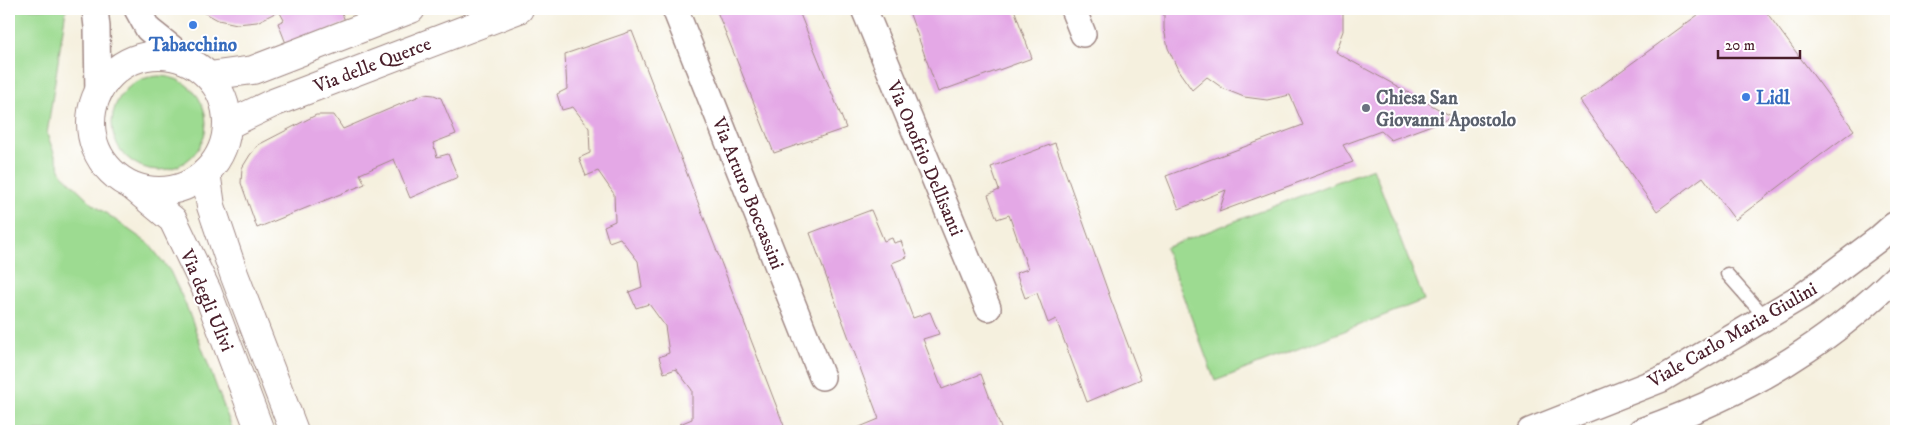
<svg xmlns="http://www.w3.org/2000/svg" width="1905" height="440" font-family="'IM FELL DW Pica',serif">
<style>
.green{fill:#9ddb91;stroke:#747d5e}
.building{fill:#e4a8e6}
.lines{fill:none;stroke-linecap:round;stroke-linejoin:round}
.service-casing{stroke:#a08884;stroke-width:15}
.minor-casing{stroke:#a08884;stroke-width:28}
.tertiary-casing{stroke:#a08884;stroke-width:30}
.service{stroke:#fff;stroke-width:12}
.minor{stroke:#fff;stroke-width:25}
.tertiary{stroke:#fff;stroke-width:28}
.shop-dot{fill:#3f7fe0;stroke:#fff;stroke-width:2}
.worship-dot{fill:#6b7280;stroke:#fff;stroke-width:2}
.labels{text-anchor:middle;stroke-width:4;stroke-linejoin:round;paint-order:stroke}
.shop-label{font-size:19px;font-weight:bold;fill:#366cbe;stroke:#fff}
.street-label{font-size:19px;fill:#4a1f2b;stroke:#fff}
.worship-label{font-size:19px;font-weight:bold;fill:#5b616d;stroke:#fff;text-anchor:start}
</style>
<rect width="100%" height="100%" fill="#fff"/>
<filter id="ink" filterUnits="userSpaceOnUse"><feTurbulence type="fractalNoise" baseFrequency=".02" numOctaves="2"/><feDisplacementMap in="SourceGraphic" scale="10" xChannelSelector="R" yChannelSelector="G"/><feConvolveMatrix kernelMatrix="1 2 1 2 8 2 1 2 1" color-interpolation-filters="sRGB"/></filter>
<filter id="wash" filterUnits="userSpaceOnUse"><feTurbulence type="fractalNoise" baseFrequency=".0096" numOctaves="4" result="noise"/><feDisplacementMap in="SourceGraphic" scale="20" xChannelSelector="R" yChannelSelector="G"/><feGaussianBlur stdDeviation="1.12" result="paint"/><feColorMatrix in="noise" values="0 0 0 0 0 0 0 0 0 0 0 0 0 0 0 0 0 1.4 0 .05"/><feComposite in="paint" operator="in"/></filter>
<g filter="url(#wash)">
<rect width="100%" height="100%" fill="#f5f0de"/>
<g class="green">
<path d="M9 9H66L47 134 62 174 93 204 149 244 170 271 186 305 233 431H9Z"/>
<circle cx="159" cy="123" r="47"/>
<path d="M1373 168 1424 300 1215 381 1165 248Z"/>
</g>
<g id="blocks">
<g class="building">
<path d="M198 9H340L346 23 287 46 278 23 284 20 279 11 257 22 237 24 218 20Z"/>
<path d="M716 9H798L846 128 774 153Z"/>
<path d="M908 9H1014L1032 58 938 92Z"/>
<path d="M1164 9H1343V31L1335 52 1453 117 1391 140 1381 131 1343 145 1353 162 1219 212 1226 190 1179 209 1166 176 1303 125 1290 95 1267 100 1244 97 1224 89 1207 77 1192 90 1178 70 1168 48 1164 29Z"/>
<path d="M1706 9H1764L1854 130 1735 220 1703 177 1657 211 1580 101Z"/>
<path d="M632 31 736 301 786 431H683L680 424 692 419V390L676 369 664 373 659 357 669 353 665 326 649 304 636 308 629 292 642 287 638 261 620 238 609 242 604 226 615 221 614 194 598 171 586 176 579 158 590 153 589 128 573 107 562 110 557 94 567 89 565 54Z"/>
<path d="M424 94 434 95 441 98 456 134 433 143 437 157 448 154 458 177 410 198 394 159 360 174 365 184 257 228 241 183 242 168 250 155 258 145 316 115H334L343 129Z"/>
<path d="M1055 143 1111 300 1141 379 1087 402 1056 319 1048 323 1037 293 1025 298 1016 273 1028 269 1009 215 997 219 988 195 999 190 991 167Z"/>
<path d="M871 210 884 241 892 238 894 243 901 241 907 257 892 263 913 318 930 312 939 334 923 339 942 389 981 374 1002 431H850L879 419 810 233Z"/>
</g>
</g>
</g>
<g filter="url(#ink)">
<use href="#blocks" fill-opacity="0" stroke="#a08884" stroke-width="1"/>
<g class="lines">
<g class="service-casing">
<path id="service" d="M1727 274 1765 317"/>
</g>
<g class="minor-casing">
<g id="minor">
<path d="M95 9 97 27 98 95"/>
<path d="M137 9 148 29 187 60"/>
<path d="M675 9 822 377"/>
<path d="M864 9 988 308"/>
<path d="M1073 9 1083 34"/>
<path d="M1530 431 1662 379 1805 294 1877 240 1894 225"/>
<path d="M1641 431C1696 411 1755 385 1805 351 1836 331 1869 303 1896 277"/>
</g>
</g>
<g class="tertiary-casing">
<g id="tertiary">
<circle cx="159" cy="123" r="68"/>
<path d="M209 76 253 70 411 9"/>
<path d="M227 125 273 103 519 9"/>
<path d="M206 172 211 206 234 274 294 431"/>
<path d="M132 186 173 220 207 291 260 431"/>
</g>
</g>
<use href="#service" class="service"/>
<use href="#minor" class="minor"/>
<use href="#tertiary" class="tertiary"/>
</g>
</g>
<g class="shop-dot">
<circle cx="193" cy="25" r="5"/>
<circle cx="1746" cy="97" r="5"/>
</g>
<circle class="worship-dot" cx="1366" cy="108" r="5"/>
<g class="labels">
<g class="shop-label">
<text x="193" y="51">Tabacchino</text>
<text x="1756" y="104" text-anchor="start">Lidl</text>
</g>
<g class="street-label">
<text transform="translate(372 64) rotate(-21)" y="7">Via delle Querce</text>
<text transform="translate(926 158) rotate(67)" y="7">Via Onofrio Dellisanti</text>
<text transform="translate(749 193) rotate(68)" y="7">Via Arturo Boccassini</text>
<text transform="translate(208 300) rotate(67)" y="7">Via degli Ulivi</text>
<text transform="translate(1732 334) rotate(-30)" y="7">Viale Carlo Maria Giulini</text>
</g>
<g class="worship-label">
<text x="1376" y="104">Chiesa San<tspan x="1376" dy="22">Giovanni Apostolo</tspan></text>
</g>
</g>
<rect width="1905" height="440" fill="none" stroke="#fff" stroke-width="30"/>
<path d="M1718 50v8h82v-8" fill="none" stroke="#4a1f2b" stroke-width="2.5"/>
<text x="1725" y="50" font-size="15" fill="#4a1f2b" stroke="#ffffff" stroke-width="4" paint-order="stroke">20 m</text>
</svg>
